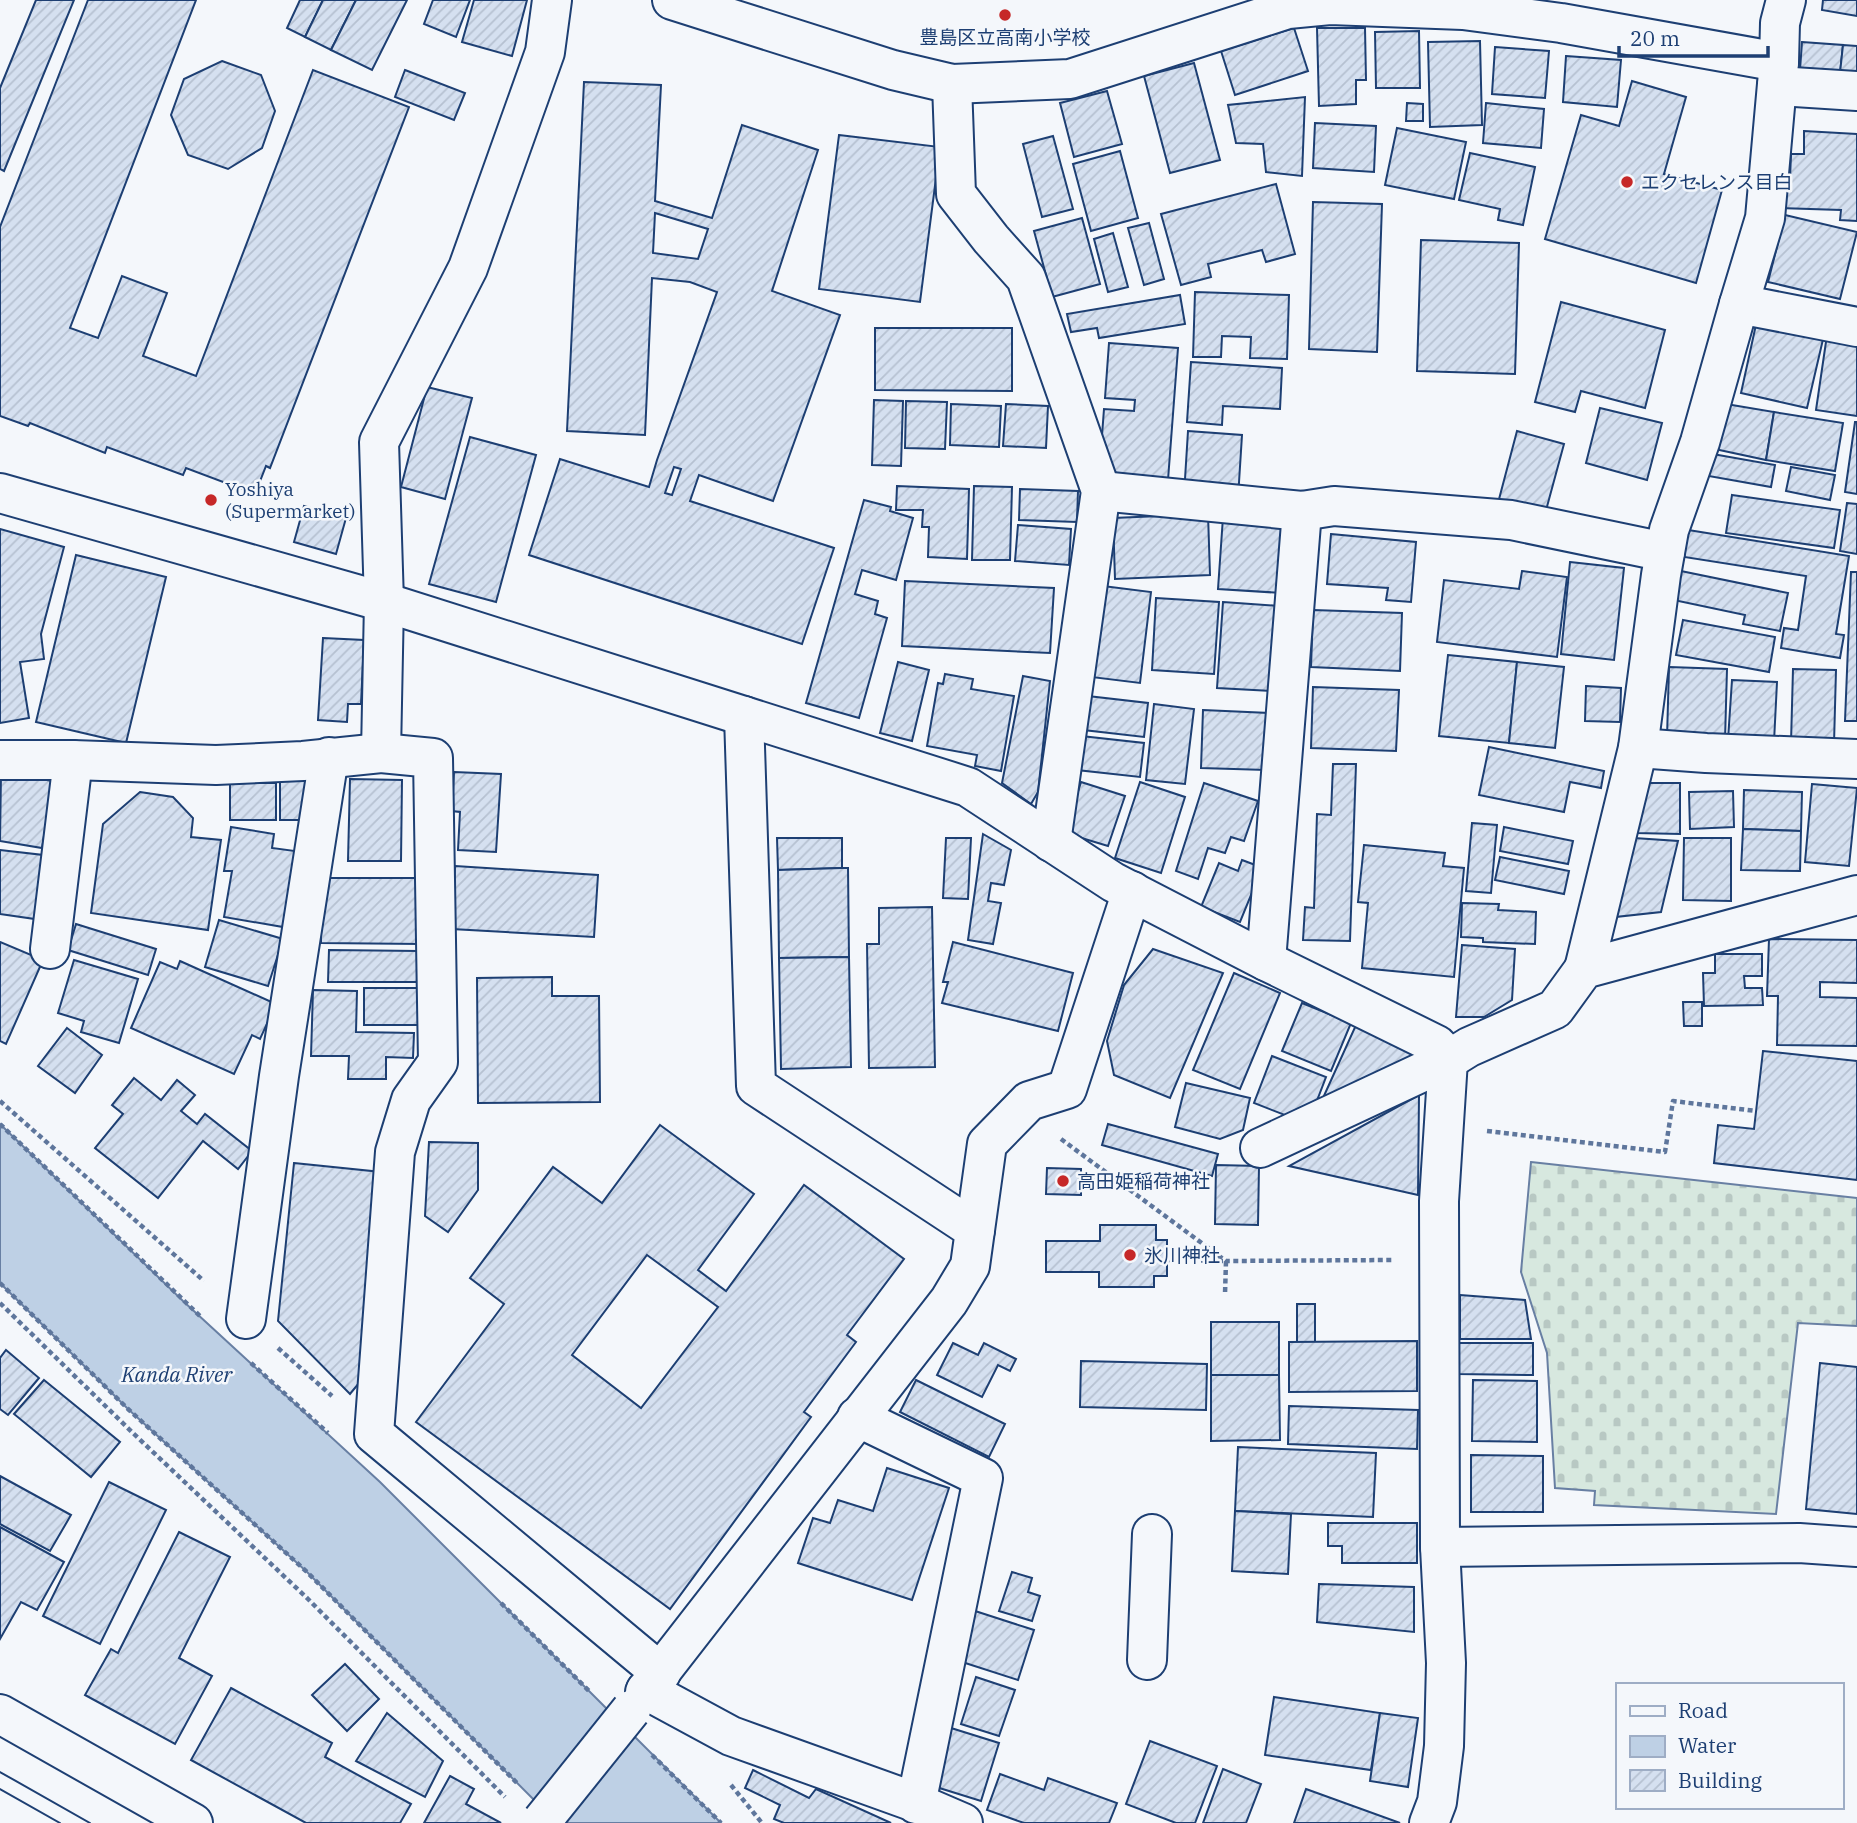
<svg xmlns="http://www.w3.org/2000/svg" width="1857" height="1823" font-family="'IBM Plex Serif','Noto Sans JP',serif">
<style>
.cemetery{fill:url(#cemetery-stones);stroke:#687fa3;stroke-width:2}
.water{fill:#bed0e5;stroke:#687fa3;stroke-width:2}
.building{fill:url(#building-hatch);stroke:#1d3f73;stroke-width:2;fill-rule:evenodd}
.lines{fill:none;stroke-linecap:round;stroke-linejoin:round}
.minor-casing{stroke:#1d3f73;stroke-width:42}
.major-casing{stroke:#1d3f73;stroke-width:42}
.path{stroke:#5e769c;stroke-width:4.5;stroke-dasharray:5 3.5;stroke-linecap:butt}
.minor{stroke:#f4f7fb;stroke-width:38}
.major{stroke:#f4f7fb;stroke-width:38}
.tram{stroke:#1d3f73;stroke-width:2}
.minor-bridge-casing{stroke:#1d3f73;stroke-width:42;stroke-linecap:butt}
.minor-bridge{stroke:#f4f7fb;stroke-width:38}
.poi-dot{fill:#c62828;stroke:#f4f7fb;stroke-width:2.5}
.labels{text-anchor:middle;stroke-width:5;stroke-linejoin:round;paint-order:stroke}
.poi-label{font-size:19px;fill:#1d3f73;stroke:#f4f7fb;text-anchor:start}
.water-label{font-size:21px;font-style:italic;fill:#1d3f73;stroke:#f4f7fb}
</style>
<defs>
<pattern id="cemetery-stones" width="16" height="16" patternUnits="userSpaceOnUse" patternTransform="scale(1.75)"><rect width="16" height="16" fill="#d7e8df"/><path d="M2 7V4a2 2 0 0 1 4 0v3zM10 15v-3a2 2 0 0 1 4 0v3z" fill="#b8c8c3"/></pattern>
<pattern id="building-hatch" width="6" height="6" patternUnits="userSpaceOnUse" patternTransform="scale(1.75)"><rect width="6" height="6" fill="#d5e0f0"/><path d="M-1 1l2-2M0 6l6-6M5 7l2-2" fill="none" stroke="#b6c1d1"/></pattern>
</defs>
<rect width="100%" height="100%" fill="#f4f7fb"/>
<path class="cemetery" d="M1531 1162 1857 1198V1326L1798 1323 1776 1514 1594 1505 1595 1491 1555 1488 1547 1353 1521 1272Z"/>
<path class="water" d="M0 1124 183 1301 380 1482 721 1823H557L307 1572 128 1409 0 1283Z"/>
<g class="building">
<path d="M36 0H74L4 171 0 169V88Z"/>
<path d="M88 0H196L70 328 98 338 122 276 167 293 143 356 196 376 313 70 409 107 270 468 266 466 255 494 186 468 183 475 107 447 105 453 30 423 28 426 0 416V227Z"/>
<path d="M300 0H323L305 37 287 28Z"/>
<path d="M323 0H356L331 50 305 37Z"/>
<path d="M356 0H407L372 70 331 50Z"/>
<path d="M433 0H470L456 37 424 24Z"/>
<path d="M474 0H527L512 56 462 42Z"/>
<path d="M1823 0H1857V16L1822 10Z"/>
<path d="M1294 28 1308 71 1235 95 1221 51Z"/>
<path d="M1317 28H1365L1366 80H1356V104L1319 106Z"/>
<path d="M1419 31 1420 88H1376L1375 32Z"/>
<path d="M1480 41 1482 125 1430 127 1428 42Z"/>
<path d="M1802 42 1843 45 1840 73 1800 70Z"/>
<path d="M1843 45 1857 46V74L1840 73Z"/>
<path d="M1495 47 1549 51 1545 98 1492 94Z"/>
<path d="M1566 56 1621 60 1617 107 1563 102Z"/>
<path d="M222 61 261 75 275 111 262 148 228 169 188 155 171 115 184 79Z"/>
<path d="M1194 63 1220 160 1170 173 1144 76Z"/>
<path d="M405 70 465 93 454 120 395 97Z"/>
<path d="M1632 81 1686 97 1664 174 1722 190 1696 283 1545 239 1581 115 1619 126Z"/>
<path d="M584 82 661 85 655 201 712 218 742 125 818 150 772 291 840 315 773 501 699 475 690 501 834 548 802 644 529 555 560 459 649 487 657 460 717 292 690 282 652 278 645 435 567 431ZM655 213 708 229 698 259 653 253ZM674 467 681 469 672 495 665 493Z"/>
<path d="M1107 91 1122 144 1074 157 1060 103Z"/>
<path d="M1305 97 1302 176 1266 172 1263 144 1236 143 1228 105Z"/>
<path d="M1407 103 1423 104V121H1406Z"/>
<path d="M1486 103 1544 109 1541 148 1483 143Z"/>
<path d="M1315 123 1376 126 1374 172 1313 168Z"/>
<path d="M1397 128 1466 142 1454 199 1385 185Z"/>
<path d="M1804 131 1857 134V221L1840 220 1841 210 1779 208 1780 178 1790 179 1791 154H1804Z"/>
<path d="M839 135 940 147 920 302 819 289Z"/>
<path d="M1053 136 1073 209 1042 217 1023 144Z"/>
<path d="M1120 151 1138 218 1091 231 1073 164Z"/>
<path d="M1470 153 1535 167 1523 225 1498 220 1500 209 1459 200Z"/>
<path d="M1276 184 1295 254 1266 262 1262 250 1208 264 1211 277 1181 285 1161 214Z"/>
<path d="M1313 202 1382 204 1377 352 1309 349Z"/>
<path d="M1785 215 1857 232 1840 299 1768 282Z"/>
<path d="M1082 218 1100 284 1052 297 1034 231Z"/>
<path d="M1149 223 1164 279 1144 285 1128 228Z"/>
<path d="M1113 233 1128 287 1108 292 1094 239Z"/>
<path d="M1421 240 1519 243 1515 374 1417 371Z"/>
<path d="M1195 292 1289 295 1287 359 1250 358 1251 337 1222 336 1221 357H1193Z"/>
<path d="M1180 295 1185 324 1099 338 1097 328 1071 332 1067 314Z"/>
<path d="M1561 302 1665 330 1645 408 1581 391 1575 412 1535 402Z"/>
<path d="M1757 320 1824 335 1807 408 1741 393Z"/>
<path d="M875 328H1012V391L875 390Z"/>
<path d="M1827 335 1857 340V416L1816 410Z"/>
<path d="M1109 343 1178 348 1168 480 1099 475 1104 409 1134 411 1135 400 1105 398Z"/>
<path d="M1191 362 1282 368 1280 409 1223 406 1222 425 1187 422Z"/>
<path d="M427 387 472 398 445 499 401 487Z"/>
<path d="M874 400 903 401 901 466 872 465Z"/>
<path d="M906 401 947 402 945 449 905 448Z"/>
<path d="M951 404 1001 406 999 447 950 445Z"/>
<path d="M1006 404 1048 406 1046 448 1003 446Z"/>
<path d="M1726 404 1774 412 1766 460 1710 448Z"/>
<path d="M1600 408 1662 423 1647 480 1586 463Z"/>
<path d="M1774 412 1843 423 1835 471 1766 460Z"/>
<path d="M1855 422H1857V494L1845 492Z"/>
<path d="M1188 431 1242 435 1238 498 1184 495Z"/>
<path d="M1517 431 1564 444 1545 514 1498 503Z"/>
<path d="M470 437 536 455 496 602 429 584Z"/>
<path d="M1707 453 1775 465 1771 487 1703 475Z"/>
<path d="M1791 467 1835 475 1830 500 1786 491Z"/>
<path d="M897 486 969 489 967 559 928 557 929 527H922L923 510H896Z"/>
<path d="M974 486 1012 487 1010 560H972Z"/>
<path d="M1020 489 1078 491 1077 522 1019 520Z"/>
<path d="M1732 495 1840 510 1834 548 1726 533Z"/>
<path d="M864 500 891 507 890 511 913 518 896 580 862 570 855 594 878 601 875 614 887 618 859 718 806 703Z"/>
<path d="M1847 503 1857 504V554L1840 551Z"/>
<path d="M304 506 346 518 336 554 294 542Z"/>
<path d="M1208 514 1210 575 1115 579 1113 518Z"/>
<path d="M1223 517 1287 521 1282 593 1218 589Z"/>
<path d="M1018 525 1071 529 1069 565 1015 561Z"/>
<path d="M0 529 64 547 41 634 44 659 20 662 29 718 0 723Z"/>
<path d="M1682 529 1849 556 1836 634 1844 635 1840 658 1781 648 1784 628 1798 630 1806 576 1678 556Z"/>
<path d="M1331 534 1416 542 1411 602 1386 600 1388 588 1327 584Z"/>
<path d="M76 555 166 577 126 743 36 722Z"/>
<path d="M1570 562 1624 568 1614 660 1561 654Z"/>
<path d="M1676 570 1788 593 1780 631 1743 624 1745 615 1669 599Z"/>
<path d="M1522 571 1567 577 1557 657 1437 642 1444 580 1519 589Z"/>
<path d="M1851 572H1857V721H1845Z"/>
<path d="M905 581 1054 588 1050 653 902 646Z"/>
<path d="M1095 585 1151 592 1140 683 1083 676Z"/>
<path d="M1156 598 1219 602 1214 674 1152 670Z"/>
<path d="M1223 602 1279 606 1274 691 1217 688Z"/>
<path d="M1313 610 1402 613 1400 671 1311 667Z"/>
<path d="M1683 620 1775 637 1769 672 1676 655Z"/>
<path d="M323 638 364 640 361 704H348L347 722 318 720Z"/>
<path d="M1448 655 1517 662 1509 743 1439 736Z"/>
<path d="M898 662 929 670 912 741 880 733Z"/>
<path d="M1517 662 1564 667 1555 748 1509 743Z"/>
<path d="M1669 667 1727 669 1725 740 1667 738Z"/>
<path d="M1793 669 1836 670 1834 744 1791 743Z"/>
<path d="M945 674 973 679 971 689 1014 696 1001 771 975 766 977 755 927 746 938 683 943 684Z"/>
<path d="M1023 676 1050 681 1038 792 1031 804 1002 783Z"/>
<path d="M1732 680 1777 682 1774 742 1728 740Z"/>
<path d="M1586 686 1621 688 1620 722 1585 721Z"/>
<path d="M1313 687 1399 690 1396 751 1311 748Z"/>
<path d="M1079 695 1148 703 1144 737 1075 729Z"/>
<path d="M1154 704 1194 709 1185 784 1146 780Z"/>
<path d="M1203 710 1269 713 1266 770 1201 768Z"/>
<path d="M1072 735 1144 743 1140 777 1068 769Z"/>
<path d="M1489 747 1604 771 1601 788 1570 782 1564 812 1479 795Z"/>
<path d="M1333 764H1356L1350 941 1303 940 1305 907 1314 908 1317 814 1331 815Z"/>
<path d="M454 772 501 774 496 852 458 850 460 812 452 811Z"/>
<path d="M1 773 53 781 42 848 0 841Z"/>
<rect x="280" y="778" width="32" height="42"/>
<path d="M350 779 402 780 401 861H348Z"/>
<path d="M1081 782 1125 796 1108 846 1065 833Z"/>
<path d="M1140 782 1185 797 1161 873 1115 858Z"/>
<rect x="230" y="783" width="46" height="37"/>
<path d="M1204 783 1258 801 1244 841 1231 837 1225 853 1208 848 1198 879 1176 871Z"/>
<path d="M1642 783H1680V834L1636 833Z"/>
<path d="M1812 784 1857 788 1849 866 1805 862Z"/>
<path d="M1744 790 1802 792 1801 831 1743 829Z"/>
<path d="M1733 791 1734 827 1690 829 1689 792Z"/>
<path d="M140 792 173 797 193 818 191 837 221 840 208 930 91 913 103 824Z"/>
<path d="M1472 823 1497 825 1491 893 1466 891Z"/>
<path d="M231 827 274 834 272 848 295 851 283 927 224 917 232 871H224Z"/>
<path d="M1504 827 1573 841 1568 864 1500 851Z"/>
<path d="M1743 829 1801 831 1800 871 1741 870Z"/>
<path d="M983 834 1011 850 1004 885 991 883 988 901 1001 903 993 944 968 940Z"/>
<path d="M777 838H842V868L778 870Z"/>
<path d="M946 838H971L968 899 943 898Z"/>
<path d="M1634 838 1678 841 1661 912 1615 917Z"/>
<path d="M1684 838H1731V901L1683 900Z"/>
<path d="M1364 845 1445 853 1443 866 1464 868 1454 977 1362 968 1368 903 1358 902Z"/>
<path d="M0 850 43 855 35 919 0 914Z"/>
<path d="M1500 857 1569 871 1564 894 1495 880Z"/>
<path d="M1242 860 1258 866V878L1240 922 1201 907 1219 863 1238 871Z"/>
<path d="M455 866 598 875 594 937 452 929Z"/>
<path d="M842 868H848L849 957 779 958 778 870Z"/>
<path d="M321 878H422L421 944 321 943Z"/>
<path d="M1462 903 1499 904 1498 910 1536 912 1535 944 1483 942V938L1461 937Z"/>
<path d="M932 907 935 1067 869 1068 867 944H879V908Z"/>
<path d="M219 920 283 939 268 986 205 967Z"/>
<path d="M76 924 156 949 148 975 68 950Z"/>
<path d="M1769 939 1857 940V983L1820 982V997L1857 998V1046L1777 1045 1778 996H1767Z"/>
<path d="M0 942 43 960 6 1044 0 1041Z"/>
<path d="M953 942 1073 973 1058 1031 942 1003 948 982H943Z"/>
<path d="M1462 945 1515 949 1512 1000 1484 1017H1456Z"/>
<path d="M1153 949 1223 973 1170 1098 1114 1075 1107 1041 1124 985Z"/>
<path d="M329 950 419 951V982H328Z"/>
<path d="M1715 954H1762V976H1744L1745 988H1762L1763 1005 1704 1006 1703 973H1715Z"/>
<path d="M849 957 851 1067 781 1069 779 958Z"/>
<path d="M74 960 138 979 119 1043 81 1032 84 1021 58 1013Z"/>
<path d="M180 961 276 1004 260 1039 252 1035 234 1074 131 1028 160 962 177 969Z"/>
<path d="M1234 973 1280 993 1240 1089 1193 1070Z"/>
<path d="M552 977V996H599L600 1102 478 1103 477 978Z"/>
<rect x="364" y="988" width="55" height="37"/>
<path d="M313 990 357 991 356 1032 414 1033 413 1058 386 1057V1079H348L349 1056H311Z"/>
<path d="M1683 1002H1702V1026H1684Z"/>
<path d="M1302 1003 1351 1023 1331 1071 1282 1051Z"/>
<path d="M1356 1025 1419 1053 1323 1098Z"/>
<path d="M67 1028 102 1055 75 1093 38 1066Z"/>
<path d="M1763 1051 1857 1061V1180L1714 1163 1718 1125 1754 1129Z"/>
<path d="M1272 1056 1326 1077 1308 1124 1254 1103Z"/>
<path d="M134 1078 161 1100 177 1080 195 1095 181 1111 197 1124 205 1114 252 1151 238 1169 203 1141 158 1198 95 1148 123 1114 112 1105Z"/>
<path d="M1186 1083 1250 1098 1243 1130 1220 1139 1175 1127Z"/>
<path d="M1419 1095 1418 1195 1289 1166Z"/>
<path d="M1108 1124 1218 1154 1212 1176 1102 1145Z"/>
<path d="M660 1125 754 1194 698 1270 726 1291 804 1185 904 1259 847 1335 856 1342 804 1412 811 1417 670 1609 416 1422 504 1304 470 1278 553 1167 602 1203ZM647 1255 718 1307 641 1408 572 1355Z"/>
<path d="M429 1142 478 1143V1190L448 1232 425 1216Z"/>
<path d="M294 1163 381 1172 364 1377 350 1394 278 1321Z"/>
<path d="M1216 1165 1259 1166 1258 1225 1215 1224Z"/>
<path d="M1047 1168 1081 1169V1195L1046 1194Z"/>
<path d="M1100 1225H1156V1240H1167V1276H1154V1287H1099V1272H1046V1241H1100Z"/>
<path d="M1460 1295 1525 1300 1531 1339H1460Z"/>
<rect x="1297" y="1304" width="18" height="38"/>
<rect x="1211" y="1322" width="68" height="53"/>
<path d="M1417 1341V1391L1289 1392V1342Z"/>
<path d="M953 1343 978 1355 984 1343 1016 1359 1010 1371 998 1365 982 1397 937 1375Z"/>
<path d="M1459 1343H1533V1375L1458 1374Z"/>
<path d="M6 1350 39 1378 8 1415 0 1409V1358Z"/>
<path d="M1081 1361 1207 1364 1206 1410 1080 1407Z"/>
<path d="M1820 1363 1857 1367V1514L1806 1509Z"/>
<path d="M1211 1375H1279L1280 1440 1211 1441Z"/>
<path d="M44 1380 120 1442 91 1477 14 1414Z"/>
<path d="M916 1380 1005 1424 989 1457 900 1412Z"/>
<path d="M1473 1380 1537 1381V1442L1472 1441Z"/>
<path d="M1289 1406 1418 1410 1417 1449 1288 1444Z"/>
<path d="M1238 1447 1376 1453 1373 1517 1235 1511Z"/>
<path d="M1471 1455 1543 1456V1512H1471Z"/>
<path d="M887 1468 949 1488 912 1600 798 1563 813 1518 830 1523 838 1500 873 1511Z"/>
<path d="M0 1476 71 1515 50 1551 0 1524Z"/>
<path d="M109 1482 166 1510 100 1644 43 1616Z"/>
<path d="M1235 1511 1291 1514 1288 1574 1232 1571Z"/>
<path d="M1328 1523H1417V1563H1342V1546H1328Z"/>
<path d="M0 1527 64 1562 37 1610 21 1602 0 1639Z"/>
<path d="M179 1532 230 1557 179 1658 212 1676 175 1744 85 1695 111 1649 118 1653Z"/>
<path d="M1012 1572 1032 1578 1028 1592 1040 1596 1032 1621 999 1611Z"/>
<path d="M1319 1584 1414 1587V1632L1317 1622Z"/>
<path d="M972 1610 1034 1630 1018 1680 956 1660Z"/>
<path d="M345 1664 379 1699 347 1731 312 1695Z"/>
<path d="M976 1677 1015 1690 999 1736 961 1724Z"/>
<path d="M231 1688 332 1743 325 1757 411 1804 400 1823H306L191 1760Z"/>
<path d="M1274 1697 1380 1713 1371 1770 1265 1755Z"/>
<path d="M387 1713 443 1761 425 1797 356 1761Z"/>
<path d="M1380 1713 1418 1718 1408 1787 1370 1781Z"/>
<path d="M951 1728 999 1743 981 1801 933 1786Z"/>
<path d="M1150 1741 1217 1766 1195 1823H1176L1126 1804Z"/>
<path d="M1223 1769 1261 1784 1246 1823H1203Z"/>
<path d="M753 1770 809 1798 816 1789 891 1823H784L774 1819 780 1805 745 1788Z"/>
<path d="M1000 1774 1044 1790 1048 1778 1117 1803 1109 1823H1024L987 1810Z"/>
<path d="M450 1776 474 1789 466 1804 501 1823H424Z"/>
<path d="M1306 1789 1400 1823H1294Z"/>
</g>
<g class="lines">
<g class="minor-casing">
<g id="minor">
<path d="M672 0 893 70 952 84 1070 79 1288 9 1330 5 1463 10 1561 23 1779 62"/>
<path d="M952 84 956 194 991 239 1026 278 1101 491 1051 842"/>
<path d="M1777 86 1857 91"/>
<path d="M1739 304 1857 327"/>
<path d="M1101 491 1302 511 1334 506 1511 520 1665 552"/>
<path d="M0 493 384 602 968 787 1113 882 1266 961 1437 1045 1448 1060 1439 1201 1440 1547 1446 1663 1444 1746 1437 1802 1429 1823"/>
<path d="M1638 748 1706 753 1857 759"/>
<path d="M381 753 384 602 379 442 468 268 545 52 552 0"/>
<path d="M0 760H73L216 765 303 761 381 753 433 758 438 1062 411 1100 395 1152 374 1434 661 1673"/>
<path d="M50 949 73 760"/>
<path d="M1266 961 1302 511"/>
<path d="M1584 969 1638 748 1661 575 1669 530 1700 442 1739 304 1765 218 1779 62 1780 23 1786 0"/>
<path d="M1260 1148 1448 1060 1469 1047 1555 1009 1584 969 1857 895"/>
<path d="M975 1230 987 1144 1029 1101 1067 1089 1132 891"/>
<path d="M246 1319 279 1076 329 757"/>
<path d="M857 1417 983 1478 916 1804"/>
<path d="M1440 1547 1799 1543 1857 1547"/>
<path d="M1147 1660 1152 1534"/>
<path d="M646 1690 731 1736 912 1801 963 1823"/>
<path d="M645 1692 949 1301 970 1266 975 1230 756 1086 744 716"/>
</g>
</g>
<g class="major-casing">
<path id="major" d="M0 1714 193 1823"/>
</g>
<g class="path">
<path d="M0 1101 204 1281"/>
<path d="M0 1124 201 1317"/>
<path d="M1487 1131 1665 1152 1673 1101 1756 1111"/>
<path d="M1061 1139 1226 1261 1393 1260"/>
<path d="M1081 1182 1113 1178"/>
<path d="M1167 1260 1226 1261 1225 1294"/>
<path d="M0 1283 128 1409 307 1572 517 1783"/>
<path d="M0 1303 134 1434 307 1598 505 1797"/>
<path d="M278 1348 332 1396"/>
<path d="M251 1363 328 1433"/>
<path d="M501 1603 589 1691"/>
<path d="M652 1755 721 1823"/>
<path d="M731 1785 762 1823"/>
</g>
<use href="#minor" class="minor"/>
<use href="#major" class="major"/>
<g class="tram">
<path d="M0 1772 90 1823"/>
<path d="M0 1789 60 1823"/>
</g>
<g class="minor-bridge-casing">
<path id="minor-bridge" d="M542 1821 631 1710"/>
</g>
<use href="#minor-bridge" class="minor-bridge"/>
</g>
<g class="poi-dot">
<circle cx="1005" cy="15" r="7"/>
<circle cx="1627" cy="182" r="7"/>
<circle cx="211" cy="500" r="7"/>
<circle cx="1063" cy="1181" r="7"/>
<circle cx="1130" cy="1255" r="7"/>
</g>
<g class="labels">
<g class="poi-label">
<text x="1005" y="44" text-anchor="middle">豊島区立高南小学校</text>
<text x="1641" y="189">エクセレンス目白</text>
<text x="225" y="496">Yoshiya<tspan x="225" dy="22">(Supermarket)</tspan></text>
<text x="1077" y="1188">高田姫稲荷神社</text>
<text x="1144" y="1262">氷川神社</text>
</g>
<g class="water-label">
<text x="177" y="1382">Kanda River</text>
</g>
</g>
<rect x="1616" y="1683" width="228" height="126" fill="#f4f7fb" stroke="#9eadc5" stroke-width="2"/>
<rect x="1630" y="1706" width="35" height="10" fill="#f4f7fb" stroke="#9eadc5" stroke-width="2"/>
<text x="1678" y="1718" font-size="21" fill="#1d3f73">Road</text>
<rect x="1630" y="1736" width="35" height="21" fill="#bed0e5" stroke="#9eadc5" stroke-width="2"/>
<text x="1678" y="1753" font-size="21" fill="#1d3f73">Water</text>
<rect x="1630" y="1770" width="35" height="21" fill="url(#building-hatch)" stroke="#9eadc5" stroke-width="2"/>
<text x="1678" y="1788" font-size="21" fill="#1d3f73">Building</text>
<path d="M1619 46v10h149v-10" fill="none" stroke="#1d3f73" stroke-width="3.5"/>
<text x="1630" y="46" font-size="21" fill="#1d3f73" stroke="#f4f7fb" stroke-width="5" paint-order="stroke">20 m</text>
</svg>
